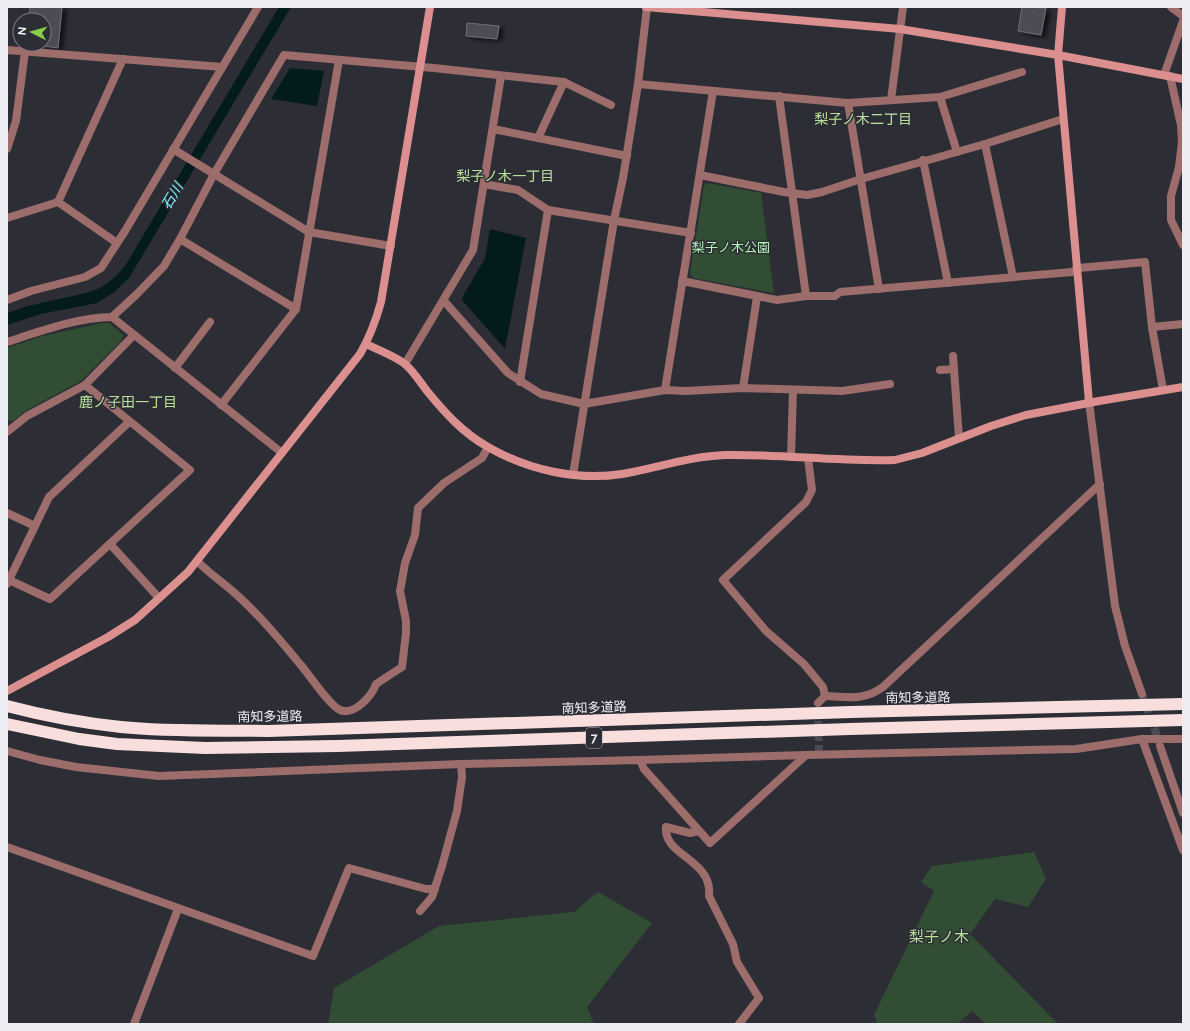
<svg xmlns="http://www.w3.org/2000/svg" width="1190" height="1031" font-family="Raleway,'Noto Sans JP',sans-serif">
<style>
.green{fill:#314d33}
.water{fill:#031b1c}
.building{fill:#4d4b53;stroke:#6f6e76;filter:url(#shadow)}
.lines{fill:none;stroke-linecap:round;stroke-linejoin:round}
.street-tunnel{stroke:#4a4b52;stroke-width:8;stroke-dasharray:8 4;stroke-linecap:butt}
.street{stroke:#9d6d6c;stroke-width:8}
.secondary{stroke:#db8f8e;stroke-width:8}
.highway{stroke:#f8dfde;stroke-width:12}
.labels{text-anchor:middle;stroke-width:3;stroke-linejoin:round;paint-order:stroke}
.shield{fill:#2d2e35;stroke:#b3b4ba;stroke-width:1}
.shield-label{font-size:12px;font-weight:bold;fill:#edeef3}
.park-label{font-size:13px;fill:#b0f2b4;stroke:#2d2e35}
.street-label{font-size:13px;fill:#edeef3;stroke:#2d2e35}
.neighbourhood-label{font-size:14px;fill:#b9e09b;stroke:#2d2e35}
.water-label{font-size:14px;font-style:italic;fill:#79eff3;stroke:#2d2e35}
.quarter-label{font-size:15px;fill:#b9e09b;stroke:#2d2e35}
</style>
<defs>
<filter id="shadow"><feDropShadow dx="4.5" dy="2.5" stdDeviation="2" flood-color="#0009"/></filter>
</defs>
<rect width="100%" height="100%" fill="#2d2e35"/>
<g class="green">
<path d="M707 183 761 193 774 293 693 278 690 273 704 186Z"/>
<path d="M102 323H109L123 335 122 340 81 381 27 410 13 421 8 420 7 418V348L43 336Z"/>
<path d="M1034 852 1046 879 1028 907 995 899 970 934 1058 1024H986L972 1011 957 1024H878L874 1015 934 891 921 882 932 866Z"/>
<path d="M598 892 652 923 587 1007 594 1024H328L334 988 439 926 574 912Z"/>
</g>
<g class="water">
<path d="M279 7H291L129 278 113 293 97 303 41 314 7 325V313L28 306 90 292C107 286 118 276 128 261Z"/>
<path d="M290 68 324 71 317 106 271 99Z"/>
<path d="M490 229 526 238 505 349 462 300 463 296 485 258Z"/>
</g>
<g class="building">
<path d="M30 7H62L58 48 44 46V20H29Z"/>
<path d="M1022 7 1046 8 1041 35 1018 31Z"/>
<path d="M467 23 499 26 497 39 466 36Z"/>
</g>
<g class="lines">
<g class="street-tunnel">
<path d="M1142 694 1160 744"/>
<path d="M818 709 819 754"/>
</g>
<g class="street">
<path d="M1171 7 1183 16"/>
<path d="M7 50 222 67"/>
<path d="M1164 75 1183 21"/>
<path d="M1170 76 1181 125 1182 142 1179 167 1171 196V220L1183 245"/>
<path d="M638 84 848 103 940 97 1022 72"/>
<path d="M779 96 806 296"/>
<path d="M940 97 957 152"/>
<path d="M891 100 903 7"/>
<path d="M848 103 879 289"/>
<path d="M493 129 627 156"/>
<path d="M538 138 564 82"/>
<path d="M985 144 1013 277"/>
<path d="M7 149 16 121 25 51"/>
<path d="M173 149 309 232 391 246"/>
<path d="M923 160 948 283"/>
<path d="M700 175 784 192 807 195 822 192 861 179 985 144 1063 119"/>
<path d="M484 184 518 190 548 210 691 233"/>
<path d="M58 202 123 59"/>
<path d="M7 218 58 202 117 243"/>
<path d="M180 239 296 309"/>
<path d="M682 281 777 300 806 296H835L840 292 1072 272 1078 268 1145 262 1152 327 1163 390"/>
<path d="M7 300 31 291 85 277 101 268 125 231 258 7"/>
<path d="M444 301 508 373 541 394 584 404 665 390 685 391 743 388 842 391 890 384"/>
<path d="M112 317 282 453"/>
<path d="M1152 327 1183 324"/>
<path d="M7 342C38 332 79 317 112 317L137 294 164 266 180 239 214 174 284 55 434 68 564 82 611 105"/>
<path d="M953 356 959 438"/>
<path d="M405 364 473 250 501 76"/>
<path d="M175 368 210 322"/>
<path d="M940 370 954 369"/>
<path d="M520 382 548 210"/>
<path d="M743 388 757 297"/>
<path d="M665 390 713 91"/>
<path d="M1089 402 1115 606 1125 646 1142 694"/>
<path d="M221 405 296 309 339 60"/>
<path d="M7 432 27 416 85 385 133 336"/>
<path d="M791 457 793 390"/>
<path d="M808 458 812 490 806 502 723 580 766 631 804 664 823 687 825 696 818 703"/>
<path d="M573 475 614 220 623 178 638 84 647 7"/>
<path d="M7 513 35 526"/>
<path d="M110 544 159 598"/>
<path d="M197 561C210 574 225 584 238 596 261 617 280 640 300 664 308 673 330 706 340 710 354 716 372 696 376 684L402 667 406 633V621L400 591 405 563 415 535 418 508 444 483 482 458 488 447"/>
<path d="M9 580 50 599 190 470 85 385"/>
<path d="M7 584 49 497 129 422"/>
<path d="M825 696C847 697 864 701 883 687L1100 484"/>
<path d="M1142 739 1183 850"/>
<path d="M1160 746 1183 813"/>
<path d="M7 751 40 760 76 767 159 776 461 764 640 760 644 769 710 843 806 755 1076 749 1142 739H1183"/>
<path d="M640 760 806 755"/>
<path d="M699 831 690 833 666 827C663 856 713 859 709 896L733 944 737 962 759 998 739 1024"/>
<path d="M7 847 313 956 349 868 426 889H435"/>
<path d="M420 911 432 897 442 866 457 811 462 777 461 764"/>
<path d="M134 1024 178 909"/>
</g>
<g class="secondary">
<path d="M646 7 900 29 1058 55 1183 79"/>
<path d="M1062 7 1058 55 1089 402"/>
<path d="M366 344C376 349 399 358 406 365 414 372 420 382 427 391 445 413 463 433 488 447 528 470 577 481 622 474 657 468 690 456 726 455 782 454 839 462 895 460L922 453 991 426 1026 415 1099 401 1183 387"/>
<path d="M7 691 108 637 135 620 188 572 360 354C370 337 376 320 381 302L430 7"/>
</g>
<g class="highway">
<path d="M7 706C45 716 83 723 121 727 170 732 220 730 268 731L851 712 1183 704"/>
<path d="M7 724 79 739 117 744 205 748 338 746 850 729 1183 720"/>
</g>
</g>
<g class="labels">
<rect class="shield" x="586" y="728" width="16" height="20" rx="3"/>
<g class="shield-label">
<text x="594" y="742">7</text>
</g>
<g class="park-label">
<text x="731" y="252">梨子ノ木公園</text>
</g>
<g class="street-label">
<text transform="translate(918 697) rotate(-1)" y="5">南知多道路</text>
<text transform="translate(594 707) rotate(-2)" y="5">南知多道路</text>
<text transform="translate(270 716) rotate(-1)" y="5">南知多道路</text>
</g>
<g class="neighbourhood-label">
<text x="863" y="124">梨子ノ木二丁目</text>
<text x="505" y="181">梨子ノ木一丁目</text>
<text x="128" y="407">鹿ノ子田一丁目</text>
</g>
<g class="water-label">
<text transform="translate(172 196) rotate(-59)" y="5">石川</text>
</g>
<g class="quarter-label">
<text x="939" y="942">梨子ノ木</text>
</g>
</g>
<rect width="1190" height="1031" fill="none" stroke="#edeef3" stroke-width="16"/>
<g transform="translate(32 32) rotate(276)"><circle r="19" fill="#2d2e35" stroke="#7a7b81"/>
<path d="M0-3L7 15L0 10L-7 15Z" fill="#8ace47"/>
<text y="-6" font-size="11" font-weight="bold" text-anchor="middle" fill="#edeef3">N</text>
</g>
</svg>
